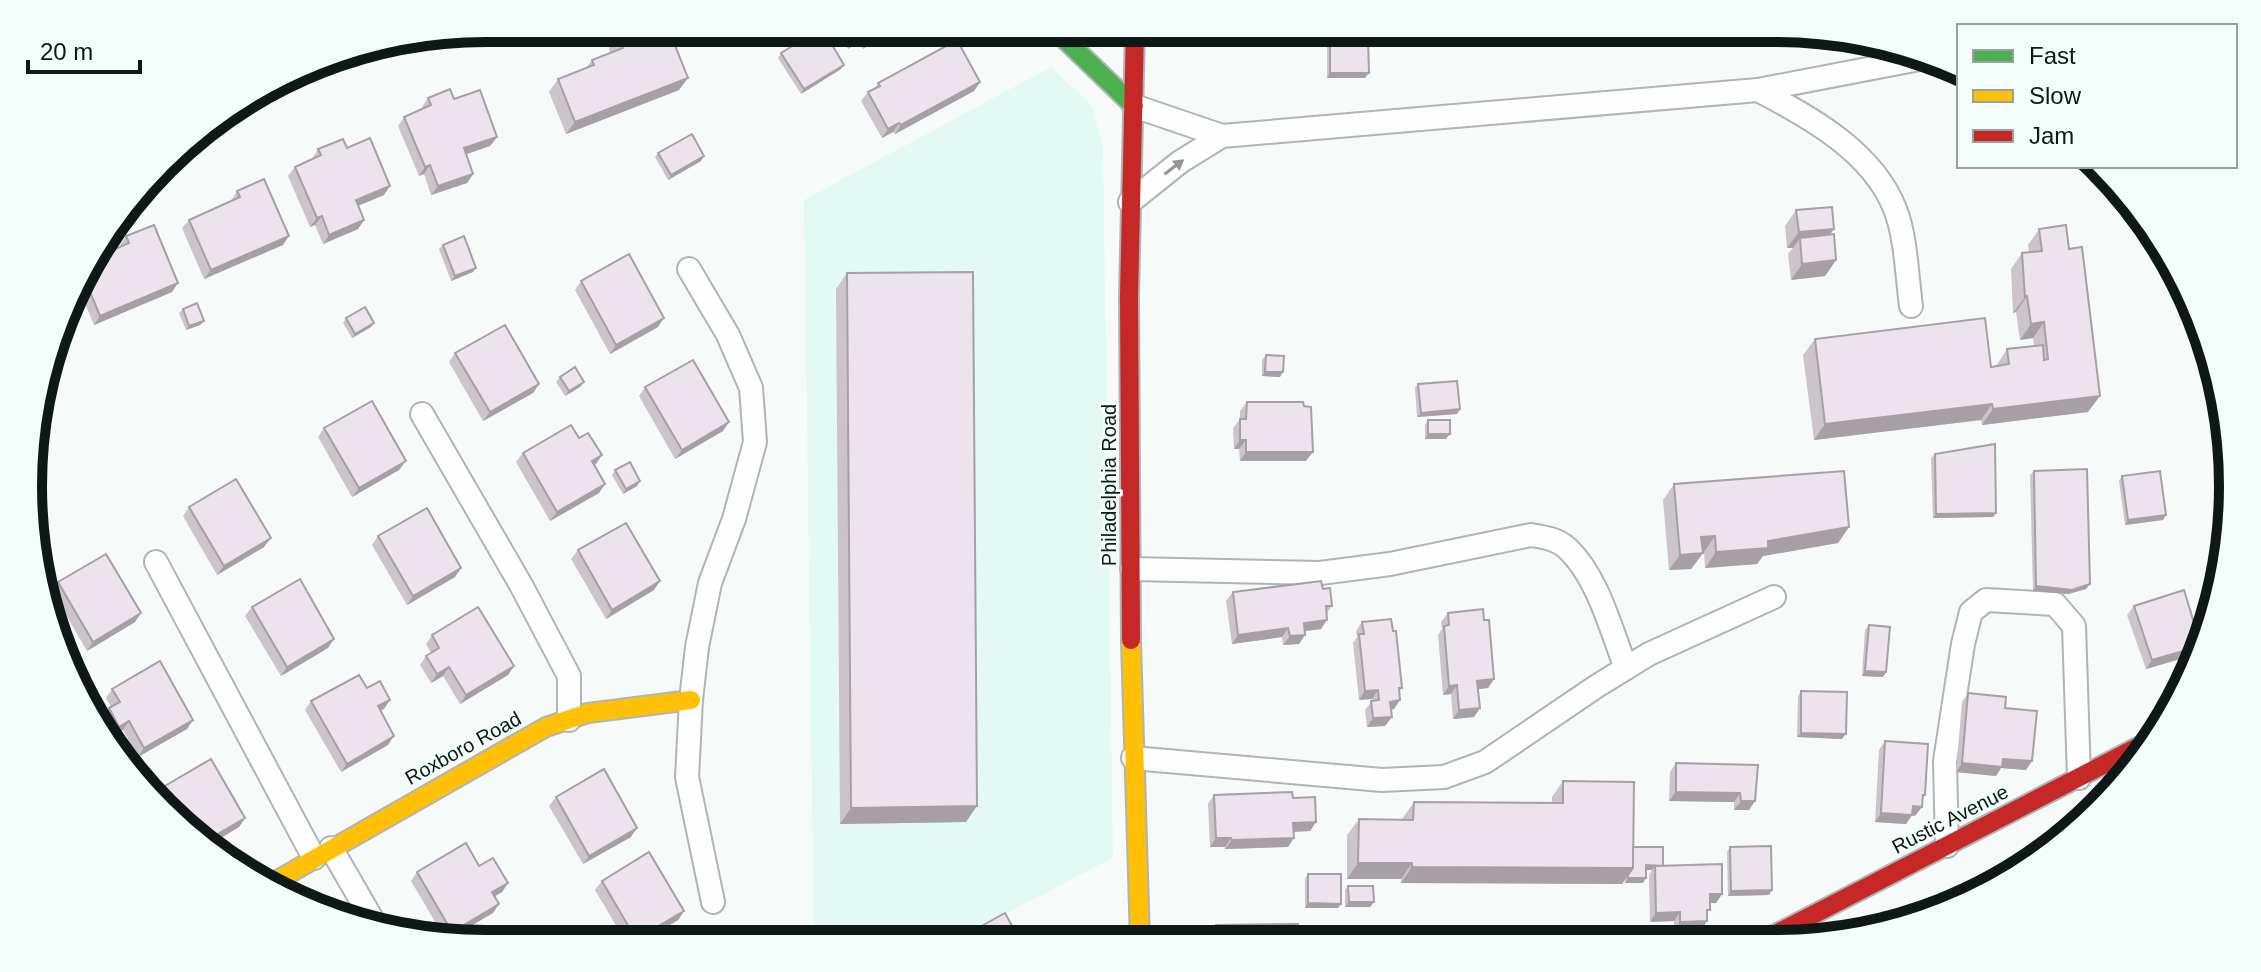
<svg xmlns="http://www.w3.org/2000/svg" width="2261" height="972" font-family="Helvetica,sans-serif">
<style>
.built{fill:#e2faf3}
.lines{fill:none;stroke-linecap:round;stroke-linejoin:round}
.lane-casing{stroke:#aeb5b4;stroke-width:26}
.fast-casing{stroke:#aeb5b4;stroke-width:22}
.slow-casing{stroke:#aeb5b4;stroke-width:22}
.jam-casing{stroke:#aeb5b4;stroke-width:22}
.lane{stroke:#fefefe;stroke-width:22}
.fast{stroke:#4caf50;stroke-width:18}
.slow{stroke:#ffc107;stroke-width:18}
.jam{stroke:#c62828;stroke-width:18}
.wall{fill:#ccc3cb}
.shaded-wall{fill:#a69fa5}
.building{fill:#ede3ec;stroke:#a69fa5;stroke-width:2}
.oneway{fill:#929696}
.labels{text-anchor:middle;stroke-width:6;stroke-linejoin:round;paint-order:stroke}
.street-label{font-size:20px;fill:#0e1816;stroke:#f3fefb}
.rim{fill:none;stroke:#0e1816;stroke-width:10}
</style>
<rect width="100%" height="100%" fill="#f6fbfa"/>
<path class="built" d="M1051 67 1092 106 1103 147 1113 858 948 943H814L804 200Z"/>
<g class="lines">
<g class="lane-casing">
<g id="lane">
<path d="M1758 90C1810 117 1873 152 1895 209 1906 236 1907 277 1911 306"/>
<path d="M1134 106 1222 136 1758 90 1930 57"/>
<path d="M1130 202 1180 162 1222 136"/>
<path d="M689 269 728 335 751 388 755 442 734 519 710 583 697 647 691 700 687 777 713 902"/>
<path d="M422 414 521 585 569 676V720"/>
<path d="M156 562 314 858"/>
<path d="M1132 569 1320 573 1390 564 1531 535C1544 537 1557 539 1567 548 1598 577 1611 630 1626 668"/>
<path d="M1133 758 1382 780 1444 777 1485 762 1597 686 1649 654 1774 597"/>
<path d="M1947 846 1945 761 1963 644 1971 612 1986 600 2055 604 2074 626 2079 778"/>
<path d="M331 848 376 926"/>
</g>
</g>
<g class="fast-casing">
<path id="fast" d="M1053 28 1134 106"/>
</g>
<g class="slow-casing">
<g id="slow">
<path d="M1131 640 1140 942"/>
<path d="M274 882 546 727 588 713 691 700"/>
</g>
</g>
<g class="jam-casing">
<g id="jam">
<path d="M1131 640 1129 296 1135 28"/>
<path d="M1764 940 2157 737"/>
</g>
</g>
<use href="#lane" class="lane"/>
<use href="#fast" class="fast"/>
<use href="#slow" class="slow"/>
<use href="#jam" class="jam"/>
</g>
<g class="wall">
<path d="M833 28H892L863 49 859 42 848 49Z"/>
<path d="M617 35 679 90 566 134 549 92 558 79 586 68 592 60 610 53 609 48Z"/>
<path d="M1330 39 1365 78H1327V43Z"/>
<path d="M781 53 841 69 801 94 778 58Z"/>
<path d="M980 82 974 91 895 134 893 132 882 138 861 101 868 92 874 89 878 83Z"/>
<path d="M428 98 454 99 497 137 490 146 466 154 473 174 467 183 431 195 424 174 419 176 398 126 404 117 422 109V107Z"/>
<path d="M347 148 390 186 384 195 358 206 364 220 358 229 323 244 315 225 310 227 288 176 295 167 312 159 318 149Z"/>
<path d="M658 153 701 161 668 180 655 157Z"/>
<path d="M237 191 283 245 204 279 182 228 189 220 231 201Z"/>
<path d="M1796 210 1836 260 1825 276 1791 280 1788 254 1793 248H1787L1785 226Z"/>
<path d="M2039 229 2088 412 1982 425 1981 420 1814 440 1803 355 1815 339 1991 367 1996 366 2007 349 2034 346 2033 338 2020 340 2016 312 2013 313 2011 269 2022 253H2029L2028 245Z"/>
<path d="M126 236 172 292 94 325 78 287 88 261 121 247 120 245Z"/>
<path d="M443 245 473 272 451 281 439 249Z"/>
<path d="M847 273 966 822 840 824 836 289Z"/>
<path d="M581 281 658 327 610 354 575 290Z"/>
<path d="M183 309 204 321 200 325 186 330 179 313Z"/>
<path d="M346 318 374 323 371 327 352 338 343 323Z"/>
<path d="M455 353 539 384 533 393 483 421 449 362Z"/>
<path d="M1266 355 1280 377 1262 376V360Z"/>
<path d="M560 377 584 382 580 387 565 396 556 382Z"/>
<path d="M1418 384 1460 409 1457 414 1417 417 1415 388Z"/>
<path d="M645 387 723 431 675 459 639 396Z"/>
<path d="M1247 402 1306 461H1240L1239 449H1234L1233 428 1240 419V411Z"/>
<path d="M1428 420 1446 439H1425V425Z"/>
<path d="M324 428 399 470 352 497 318 437Z"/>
<path d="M523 453 596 464 594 465 605 484 599 493 550 521 516 462Z"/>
<path d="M1935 454 1996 513 1993 517 1933 518 1931 458Z"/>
<path d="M615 470 637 486 623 494 612 475Z"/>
<path d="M2034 471 2086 589 2068 594 2033 591 2030 475Z"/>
<path d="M2122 476 2166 515 2163 520 2125 525 2119 481Z"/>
<path d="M1674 484 1849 527 1838 543 1763 556 1757 564 1705 568 1704 552 1691 569 1669 570 1663 500Z"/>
<path d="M189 507 264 547 217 575 183 516Z"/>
<path d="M378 536 461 568 455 577 407 605 372 545Z"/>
<path d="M578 550 654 590 606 619 571 559Z"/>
<path d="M58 582 135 622 87 651 52 591Z"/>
<path d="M1323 589 1332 606 1326 614 1321 629 1305 631 1299 644 1283 645 1282 637 1232 644 1226 601 1233 592Z"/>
<path d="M2134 606 2194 655 2146 669 2127 615Z"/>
<path d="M252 607 328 648 281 676 245 616Z"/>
<path d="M1448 613 1494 679 1488 688 1478 689 1480 708 1474 717 1453 719 1451 694 1443 695 1438 635 1442 629 1441 622Z"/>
<path d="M1362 622 1393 631 1402 688 1399 692 1394 709 1391 710 1385 726 1367 727 1365 710 1372 701V699L1359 700 1353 643 1357 637 1356 631Z"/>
<path d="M1869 625 1886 672 1883 677 1862 676 1865 630Z"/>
<path d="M432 635 514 666 508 675 460 704 443 676 431 683 420 665 426 656 431 653 426 644Z"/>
<path d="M367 688 384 709 380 711 388 745 341 772 305 710 311 701Z"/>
<path d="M112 689 187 729 138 757 123 730 113 736 102 717 109 708 111 707 106 698Z"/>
<path d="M1801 691 1842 739 1797 737 1798 696Z"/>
<path d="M1968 693 2005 708 2032 761 2026 770 2001 768 1996 776 1956 772 1962 702Z"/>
<path d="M1885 741 1922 799 1915 816 1912 815 1906 824 1875 822 1879 750Z"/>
<path d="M1676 763 1755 801 1749 810H1734V802L1669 801 1670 772Z"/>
<path d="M1563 781 1633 847 1663 866 1722 894 1716 903H1710L1707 914V921L1701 930 1674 931V921L1650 922 1649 875 1652 870H1646L1643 883H1625V880L1622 884 1401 883V879H1347V835L1359 819H1402L1414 802 1552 803V797Z"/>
<path d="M163 787 245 818 239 827 209 845 184 831 156 796Z"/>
<path d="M1214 795 1293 798 1316 822 1310 831 1294 832 1288 847 1225 849V847H1210L1208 804Z"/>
<path d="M556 797 631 837 583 864 549 806Z"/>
<path d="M1730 847 1769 895 1728 896 1727 852Z"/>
<path d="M479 866 508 883 502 892 495 896 493 913 450 938 444 937 411 881 417 872Z"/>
<path d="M1308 874 1341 904 1338 908H1305V879Z"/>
<path d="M602 881 684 911 678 920 638 944H627L595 890Z"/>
<path d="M1348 886 1374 902 1370 907H1345V890Z"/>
<path d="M1216 925 1298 942H1210V934Z"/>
</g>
<g class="shaded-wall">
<path d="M886 28H892L863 49 869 40Z"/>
<path d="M865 33 859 42 848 49 855 40Z"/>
<path d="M844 65 841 69 801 94 804 89Z"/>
<path d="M1330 73H1369L1365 78H1327Z"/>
<path d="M688 78 679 90 566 134 575 122Z"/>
<path d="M980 82 974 91 895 134 901 125Z"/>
<path d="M899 123 893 132 882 138 888 129Z"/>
<path d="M497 137 490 146 458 157 464 148Z"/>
<path d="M704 156 701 161 668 180 671 175Z"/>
<path d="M430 165 424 174 419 176 425 167Z"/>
<path d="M473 174 467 183 431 195 438 186Z"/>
<path d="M390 186 384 195 350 209 356 200Z"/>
<path d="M322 216 315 225 310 227 317 218Z"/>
<path d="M364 220 358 229 323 244 329 235Z"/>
<path d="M1834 229 1823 245 1800 238 1793 248H1787L1799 232Z"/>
<path d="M289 236 283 245 204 279 211 270Z"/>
<path d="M1836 260 1825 276 1791 280 1802 264Z"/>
<path d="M476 268 473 272 451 281 455 276Z"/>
<path d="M178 283 172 292 94 325 100 316Z"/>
<path d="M2027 296 2016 312 2013 313 2025 297Z"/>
<path d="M664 318 658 327 610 354 616 345Z"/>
<path d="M204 321 200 325 186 330 189 326Z"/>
<path d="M2044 322 2033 338 2020 340 2031 324Z"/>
<path d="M374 323 371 327 352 338 355 334Z"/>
<path d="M1265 372H1283L1280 377 1262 376Z"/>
<path d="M584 382 580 387 565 396 569 391Z"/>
<path d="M539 384 533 393 483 421 490 412Z"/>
<path d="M2100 396 2088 412 1982 425 1993 409Z"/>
<path d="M1992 404 1981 420 1814 440 1825 424Z"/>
<path d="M1460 409 1457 414 1417 417 1421 413Z"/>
<path d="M729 422 723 431 675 459 682 450Z"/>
<path d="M1428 434H1450L1446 439H1425Z"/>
<path d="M1240 440H1246L1239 449H1234Z"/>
<path d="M1246 452H1313L1306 461H1240Z"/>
<path d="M602 455 596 464 585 470 592 461Z"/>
<path d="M406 461 399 470 352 497 359 488Z"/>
<path d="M640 481 637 486 623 494 626 489Z"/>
<path d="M605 484 599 493 550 521 557 512Z"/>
<path d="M1996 513 1993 517 1933 518 1936 514Z"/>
<path d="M2166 515 2163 520 2125 525 2128 520Z"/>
<path d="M1849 527 1838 543 1763 556 1757 564 1705 568 1716 552 1768 541Z"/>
<path d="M1715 536 1704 552 1690 553 1701 537Z"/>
<path d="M271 538 264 547 217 575 224 566Z"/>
<path d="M1703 553 1691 569 1669 570 1680 555Z"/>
<path d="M461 568 455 577 407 605 413 596Z"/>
<path d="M660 581 654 590 606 619 612 610Z"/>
<path d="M2090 584 2086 589 2068 594 2033 591 2036 586Z"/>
<path d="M141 613 135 622 87 651 93 642Z"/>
<path d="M1327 620 1321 629 1297 632 1304 623Z"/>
<path d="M1288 628 1282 637 1232 644 1238 635Z"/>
<path d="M1305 635 1299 644 1283 645 1290 636Z"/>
<path d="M334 639 328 648 281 676 287 667Z"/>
<path d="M2201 646 2194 655 2146 669 2152 660Z"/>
<path d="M514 666 508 675 460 704 466 695Z"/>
<path d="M449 667 443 676 431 683 437 674Z"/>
<path d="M1865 671 1886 672 1883 677 1862 676Z"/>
<path d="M1494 679 1488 688 1471 690 1477 681Z"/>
<path d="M1457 685 1451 694 1443 695 1449 686Z"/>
<path d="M1378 690 1372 699 1359 700 1365 691Z"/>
<path d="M390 700 384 709 371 715 378 706Z"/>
<path d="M1400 700 1394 709 1384 711 1390 702Z"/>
<path d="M1480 708 1474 717 1453 719 1459 710Z"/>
<path d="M1392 717 1385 726 1367 727 1373 718Z"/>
<path d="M193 720 187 729 138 757 144 748Z"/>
<path d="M129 721 123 730 113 736 119 727Z"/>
<path d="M1801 733 1846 734 1842 739 1797 737Z"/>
<path d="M394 736 388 745 341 772 347 764Z"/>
<path d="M2003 759 2032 761 2026 770 2001 768 1996 776 1956 772 1962 763Z"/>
<path d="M1676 792 1740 793 1734 802 1669 801Z"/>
<path d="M1741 801H1755L1749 810H1734Z"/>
<path d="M977 806 966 822 840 824 851 808Z"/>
<path d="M1913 806 1922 807 1915 816 1912 815 1906 824 1875 822 1881 813Z"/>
<path d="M245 818 239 827 209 845 204 842Z"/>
<path d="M1316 822 1310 831 1287 832 1293 823Z"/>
<path d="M637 828 631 837 583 864 589 856Z"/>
<path d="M1216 838H1231L1225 847H1210Z"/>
<path d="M1294 838 1288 847 1225 849 1232 840Z"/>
<path d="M1358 863H1412L1401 879H1347Z"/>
<path d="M1646 865 1663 866H1655L1652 870H1643Z"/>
<path d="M1412 867 1633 868 1622 884 1401 883Z"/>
<path d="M1628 878H1646L1643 883H1625Z"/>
<path d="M508 883 502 892 486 901 492 892Z"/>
<path d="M1772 890 1769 895 1728 896 1731 891Z"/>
<path d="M1710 894H1722L1716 903H1704Z"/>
<path d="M1349 902H1374L1370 907H1345Z"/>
<path d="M1308 903 1341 904 1338 908H1305Z"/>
<path d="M499 904 493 913 450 938H448L452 932Z"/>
<path d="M684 911 678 920 638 944H633L636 939Z"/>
<path d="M1680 912 1674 921 1650 922 1656 913Z"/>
<path d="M1707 921 1701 930 1674 931 1680 922Z"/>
</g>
<g class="building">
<path d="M636 28H668L688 78 575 122 558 79 594 65 592 60 623 48 617 35Z"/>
<path d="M822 28 844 65 804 89 781 53Z"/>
<path d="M846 28H886L869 40 865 33 855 40Z"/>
<path d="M1368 38 1369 73H1330V39Z"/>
<path d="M957 40 980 82 901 125 899 123 888 129 868 92 880 86 878 83Z"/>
<path d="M450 89 454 99 480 90 497 137 464 148 473 174 438 186 430 165 425 167 404 117 431 105 428 98Z"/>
<path d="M692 134 704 156 671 175 658 153Z"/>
<path d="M370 138 390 186 356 200 364 220 329 235 322 216 317 218 295 167 321 155 318 149 343 139 347 148Z"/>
<path d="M264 179 289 236 211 270 189 220 240 197 237 191Z"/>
<path d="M1832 207 1834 229 1799 232 1796 210Z"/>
<path d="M154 225 178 283 100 316 83 275 88 261 129 243 126 236Z"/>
<path d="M2066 225 2069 249 2082 247 2100 396 1993 409 1992 404 1825 424 1815 339 1985 318 1991 367 2009 364 2007 349 2043 345 2044 360 2048 359 2044 322 2031 324 2027 296 2025 297 2022 253 2042 251 2039 229Z"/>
<path d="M1834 234 1836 260 1802 264 1800 238Z"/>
<path d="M464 236 476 268 455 276 443 245Z"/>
<path d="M629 254 664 318 616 345 581 281Z"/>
<path d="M973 272 977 806 851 808 847 273Z"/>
<path d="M197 303 204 321 189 326 183 309Z"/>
<path d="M365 307 374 323 355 334 346 318Z"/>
<path d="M505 325 539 384 490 412 455 353Z"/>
<path d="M1266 355 1284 356 1283 372H1265Z"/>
<path d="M693 360 729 422 682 450 645 387Z"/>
<path d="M575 367 584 382 569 391 560 377Z"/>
<path d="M1457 381 1460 409 1421 413 1418 384Z"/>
<path d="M372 401 406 461 359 488 324 428Z"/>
<path d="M1247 402H1303L1304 406 1311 407 1313 452H1246V440H1240V419H1246Z"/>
<rect x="1428" y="420" width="22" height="14"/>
<path d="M571 425 579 438 588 433 602 455 592 461 605 484 557 512 523 453Z"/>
<path d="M1995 444 1996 513 1936 514 1935 454Z"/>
<path d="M630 462 640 481 626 489 615 470Z"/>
<path d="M2087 469 2090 584 2072 590 2036 586 2034 471Z"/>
<path d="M1844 471 1849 527 1768 541V548L1716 552 1715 536 1701 537 1703 553 1680 555 1674 484Z"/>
<path d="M2160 471 2166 515 2128 520 2122 476Z"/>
<path d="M236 479 271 538 224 566 189 507Z"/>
<path d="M427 508 461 568 413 596 378 536Z"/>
<path d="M626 523 660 581 612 610 578 550Z"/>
<path d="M106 554 141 613 93 642 58 582Z"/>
<path d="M300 579 334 639 287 667 252 607Z"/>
<path d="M1321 581 1323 589 1330 588 1332 606H1326L1327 620 1304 623 1305 635 1290 636 1288 628 1238 635 1233 592Z"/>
<path d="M2184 590 2201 646 2152 660 2134 606Z"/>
<path d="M478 607 514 666 466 695 449 667 437 674 426 656 439 648 432 635Z"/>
<path d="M1483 609 1484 620H1489L1494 679 1477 681 1480 708 1459 710 1457 685 1449 686 1444 626 1449 625 1448 613Z"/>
<path d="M1391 619 1393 631H1396L1402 688H1399L1400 700 1390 702 1392 717 1373 718 1371 701 1379 700 1378 690 1365 691 1359 634H1364L1362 622Z"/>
<path d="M1869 625 1890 627 1886 672 1865 671Z"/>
<path d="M160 661 193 720 144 748 129 721 119 727 109 708 120 702 112 689Z"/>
<path d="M359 675 367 688 380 681 390 700 378 706 394 736 347 764 311 701Z"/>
<path d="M1801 691 1847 692 1846 734 1801 733Z"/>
<path d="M1968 693 2006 697 2005 708 2037 711 2032 761 2003 759 2002 767 1962 763Z"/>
<path d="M1885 741 1928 744 1925 795H1923L1922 807 1913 806 1912 815 1881 813Z"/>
<path d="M211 759 245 818 204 842 189 833 163 787Z"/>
<path d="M1676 763 1758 765 1755 801H1741L1740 793 1676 792Z"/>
<path d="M604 769 637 828 589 856 556 797Z"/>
<path d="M1563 781 1634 782 1633 868 1412 867V863H1358L1359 819 1413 820 1414 802 1563 803Z"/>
<path d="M1292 792 1293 798 1315 797 1316 822 1293 823 1294 838 1232 840 1231 838H1216L1214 795Z"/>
<path d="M466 843 479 866 493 858 508 883 492 892 499 904 452 932 417 872Z"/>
<path d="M1771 846 1772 890 1731 891 1730 847Z"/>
<path d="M1633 847H1663V866L1646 865V878H1628V875L1633 868Z"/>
<path d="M649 852 684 911 636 939 602 881Z"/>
<path d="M1722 864V894H1710V910H1707V921L1680 922V912L1656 913 1655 866Z"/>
<path d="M1308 874H1341V904L1308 903Z"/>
<path d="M1348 886H1373L1374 902H1349Z"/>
<path d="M1005 913 1021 942 951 943Z"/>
<path d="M1298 924V942H1217L1216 925Z"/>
<path d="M509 934 515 944H491Z"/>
<path d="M690 939 692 943H682Z"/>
</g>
<defs><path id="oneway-solid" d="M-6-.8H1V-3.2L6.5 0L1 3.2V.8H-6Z" transform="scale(2)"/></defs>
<use class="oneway" href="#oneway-solid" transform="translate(1174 167) rotate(-37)"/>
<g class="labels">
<g class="street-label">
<text transform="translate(1109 485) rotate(-90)" y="7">Philadelphia Road</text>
<text transform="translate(463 748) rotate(-29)" y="7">Roxboro Road</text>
<text transform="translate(1950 819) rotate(-27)" y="7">Rustic Avenue</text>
</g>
</g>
<path d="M0 0H2261V972H0ZM486 42H1775A444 444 0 0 1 2219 486V486A444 444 0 0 1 1775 930H486A444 444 0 0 1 42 486V486A444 444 0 0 1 486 42Z" fill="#f3fefb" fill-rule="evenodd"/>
<path class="rim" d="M486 42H1775A444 444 0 0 1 2219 486V486A444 444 0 0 1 1775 930H486A444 444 0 0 1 42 486V486A444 444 0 0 1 486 42Z"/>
<rect x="1957" y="24" width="280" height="144" fill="#f3fefb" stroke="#97a29f" stroke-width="2"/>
<rect x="1973" y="50" width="40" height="12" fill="#4caf50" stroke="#97a29f" stroke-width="2"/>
<text x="2029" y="64" font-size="24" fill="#0e1816">Fast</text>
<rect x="1973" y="90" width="40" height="12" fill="#ffc107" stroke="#97a29f" stroke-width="2"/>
<text x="2029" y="104" font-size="24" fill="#0e1816">Slow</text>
<rect x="1973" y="130" width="40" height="12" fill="#c62828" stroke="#97a29f" stroke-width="2"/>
<text x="2029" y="144" font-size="24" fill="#0e1816">Jam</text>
<path d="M28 60v12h112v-12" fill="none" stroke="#0e1816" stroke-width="4"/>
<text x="40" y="60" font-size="24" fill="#0e1816" stroke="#f3fefb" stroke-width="6" paint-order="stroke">20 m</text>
</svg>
